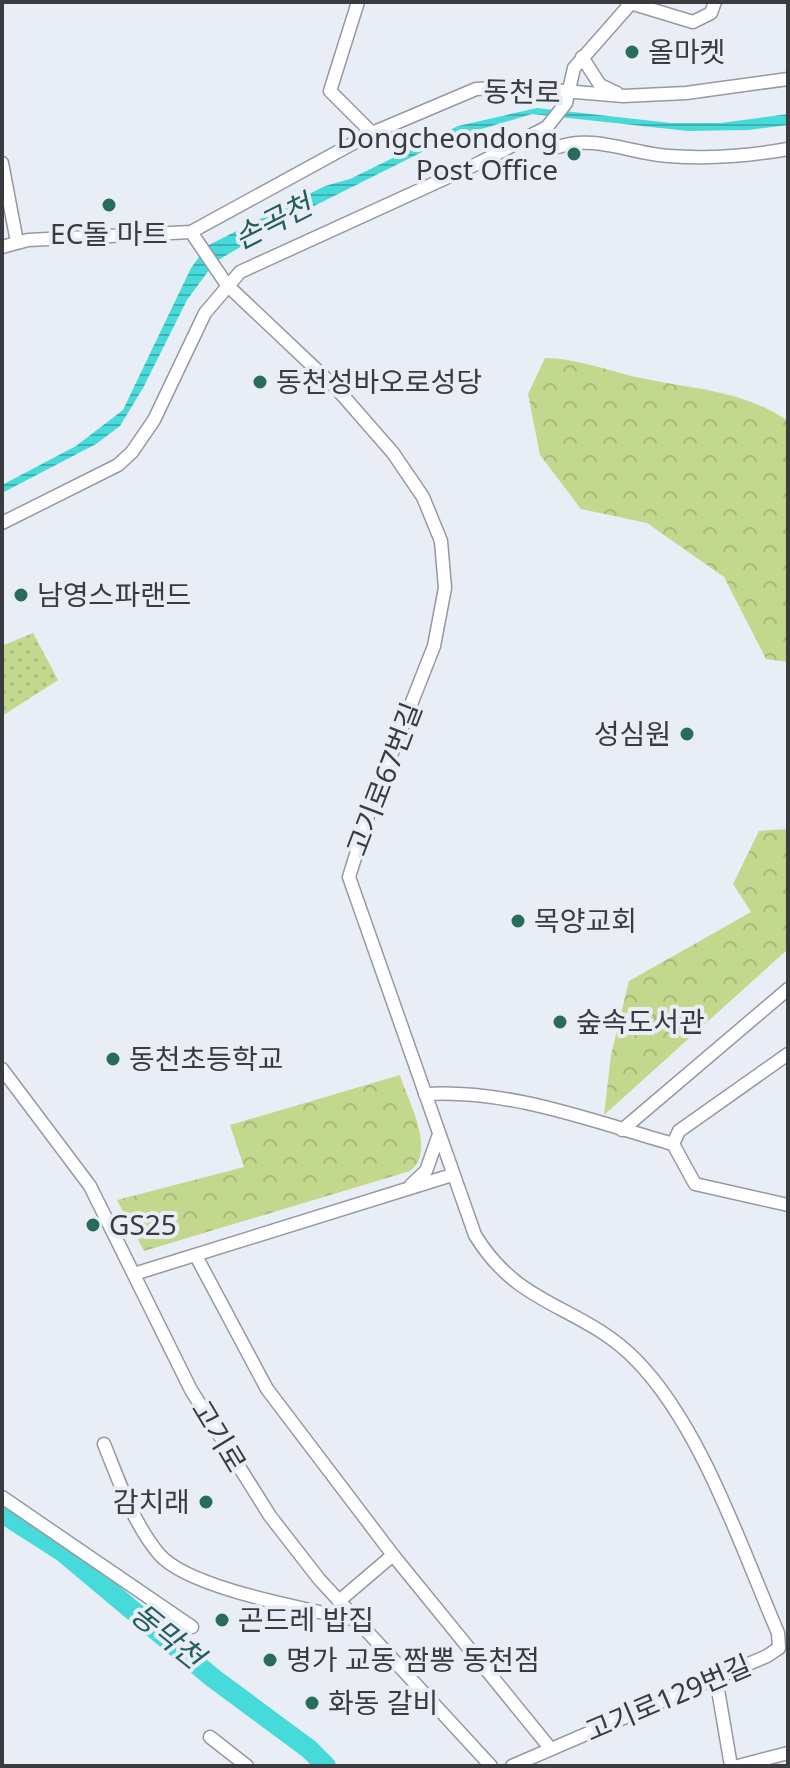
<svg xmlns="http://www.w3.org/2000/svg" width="790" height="1768" font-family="'Noto Sans','Noto Sans KR',sans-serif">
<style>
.grass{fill:url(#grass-dots)}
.forest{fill:url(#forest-crowns)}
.water{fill:url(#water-rules)}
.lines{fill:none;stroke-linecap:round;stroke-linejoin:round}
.river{stroke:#47dadb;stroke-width:20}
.minor-casing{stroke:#9699a1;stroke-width:15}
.minor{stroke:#fff;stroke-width:12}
.poi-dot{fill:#286c5e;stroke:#e9edf5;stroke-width:3}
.labels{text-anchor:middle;stroke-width:8;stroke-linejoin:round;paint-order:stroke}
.poi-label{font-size:28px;fill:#393b3e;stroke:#e9edf5;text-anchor:start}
.street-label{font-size:28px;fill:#393b3e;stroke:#e9edf5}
.water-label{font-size:30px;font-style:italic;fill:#225e5e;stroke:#e9edf5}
</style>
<defs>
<pattern id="grass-dots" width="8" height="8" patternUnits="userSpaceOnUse" patternTransform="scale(2)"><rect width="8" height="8" fill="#c2d88c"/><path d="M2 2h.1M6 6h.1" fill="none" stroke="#a7ba7a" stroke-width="1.8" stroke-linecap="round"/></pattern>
<pattern id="forest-crowns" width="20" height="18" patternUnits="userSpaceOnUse" patternTransform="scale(2)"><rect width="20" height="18" fill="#c2d88c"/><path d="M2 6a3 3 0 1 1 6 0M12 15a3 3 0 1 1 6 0" fill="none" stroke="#a7ba7a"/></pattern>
<pattern id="water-rules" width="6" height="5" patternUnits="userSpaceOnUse" patternTransform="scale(2)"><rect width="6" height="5" fill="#47dadb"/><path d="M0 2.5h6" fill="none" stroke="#3cb2b3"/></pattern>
</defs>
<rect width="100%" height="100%" fill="#e9edf5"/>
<path class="grass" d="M33 633 58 680 2 716V646Z"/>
<g class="forest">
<path d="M545 358C580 359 608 371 641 378 695 390 740 389 788 421V662L766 659 724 577 647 523 581 509 540 455 528 394Z"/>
<path d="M788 829V949L604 1115 611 1055 629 981 751 912 733 884 759 831Z"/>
<path d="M400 1075C408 1102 437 1151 410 1171L144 1251 117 1200 244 1167 230 1125Z"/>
</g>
<path class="water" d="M537 108 671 123H721L788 114V125L748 130 688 131 532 114 448 139 284 221 215 262 187 300 143 388 120 426 96 444 2 493V485L76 446 123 410 191 268 207 246 325 186 350 179 458 126Z"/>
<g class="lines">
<path class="river" d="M2 1513 63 1552 213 1678 309 1749 326 1766"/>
<g class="minor-casing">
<g id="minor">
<path d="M358 2 330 91 372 133"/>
<path d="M627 2 693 22 711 13 715 2"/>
<path d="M582 57 600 85 617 93"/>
<path d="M535 133 558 147C594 134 632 154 669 156 709 159 749 156 788 149"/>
<path d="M2 163 17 242"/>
<path d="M191 232 227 285 338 390 393 453 423 497 441 541 445 588 434 646 371 806 349 877 475 1235C520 1309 581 1304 636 1360 701 1426 741 1547 778 1633L779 1648 767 1656 512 1766"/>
<path d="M2 247 28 240 191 232 372 133 476 89 516 87 623 96 686 93 788 79"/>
<path d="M2 523 118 465 132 452 154 420 205 313 240 272 481 162 547 127 566 103 574 68 632 2"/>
<path d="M2 1069 90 1186 191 1390 270 1516 319 1579 491 1766"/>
<path d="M425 1094C510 1089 592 1121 673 1144L695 1184 788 1205"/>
<path d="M622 1130 788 989"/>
<path d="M673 1144 679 1131 788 1054"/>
<path d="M411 1185 426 1171 438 1137"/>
<path d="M196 1256 267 1389 393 1555 550 1748"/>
<path d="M134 1274 452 1175"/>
<path d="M104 1444C119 1481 133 1523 159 1554 189 1589 309 1609 356 1620"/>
<path d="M2 1497 192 1627"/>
<path d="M339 1601 393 1555"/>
<path d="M716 1678 731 1766"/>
<path d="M210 1737 247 1766"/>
<path d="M738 1766 788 1753"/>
</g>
</g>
<use href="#minor" class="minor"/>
</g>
<g class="poi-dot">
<circle cx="632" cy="52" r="8"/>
<circle cx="574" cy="154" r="8"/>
<circle cx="109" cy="205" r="8"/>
<circle cx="260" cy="382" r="8"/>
<circle cx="21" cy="595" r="8"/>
<circle cx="687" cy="734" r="8"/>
<circle cx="518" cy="921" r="8"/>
<circle cx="560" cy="1022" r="8"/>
<circle cx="113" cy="1059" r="8"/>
<circle cx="93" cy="1225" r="8"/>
<circle cx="206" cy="1502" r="8"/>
<circle cx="222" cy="1620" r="8"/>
<circle cx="270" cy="1660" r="8"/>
<circle cx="312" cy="1703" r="8"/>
</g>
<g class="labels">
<g class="poi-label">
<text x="648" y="62">올마켓</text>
<text x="558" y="148" text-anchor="end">Dongcheondong<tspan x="558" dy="32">Post Office</tspan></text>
<text x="109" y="244" text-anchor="middle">EC돌 마트</text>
<text x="276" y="392">동천성바오로성당</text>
<text x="37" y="605">남영스파랜드</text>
<text x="671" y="744" text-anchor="end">성심원</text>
<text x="534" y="931">목양교회</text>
<text x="576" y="1032">숲속도서관</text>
<text x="129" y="1069">동천초등학교</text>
<text x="109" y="1235">GS25</text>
<text x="190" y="1512" text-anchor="end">감치래</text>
<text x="238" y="1630">곤드레 밥집</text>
<text x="286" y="1670">명가 교동 짬뽕 동천점</text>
<text x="328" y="1713">화동 갈비</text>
</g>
<g class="street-label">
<text transform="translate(522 92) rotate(1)" y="10">동천로</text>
<text transform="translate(384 779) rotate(-69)" y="10">고기로67번길</text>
<text transform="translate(219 1436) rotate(59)" y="10">고기로</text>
<text transform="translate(668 1698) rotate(-23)" y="10">고기로129번길</text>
</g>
<g class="water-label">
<text transform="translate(273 222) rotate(-27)" y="10">손곡천</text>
<text transform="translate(167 1636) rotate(39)" y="10">동막천</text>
</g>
</g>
<rect width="790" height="1768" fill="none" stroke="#393b3e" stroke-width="8"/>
</svg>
